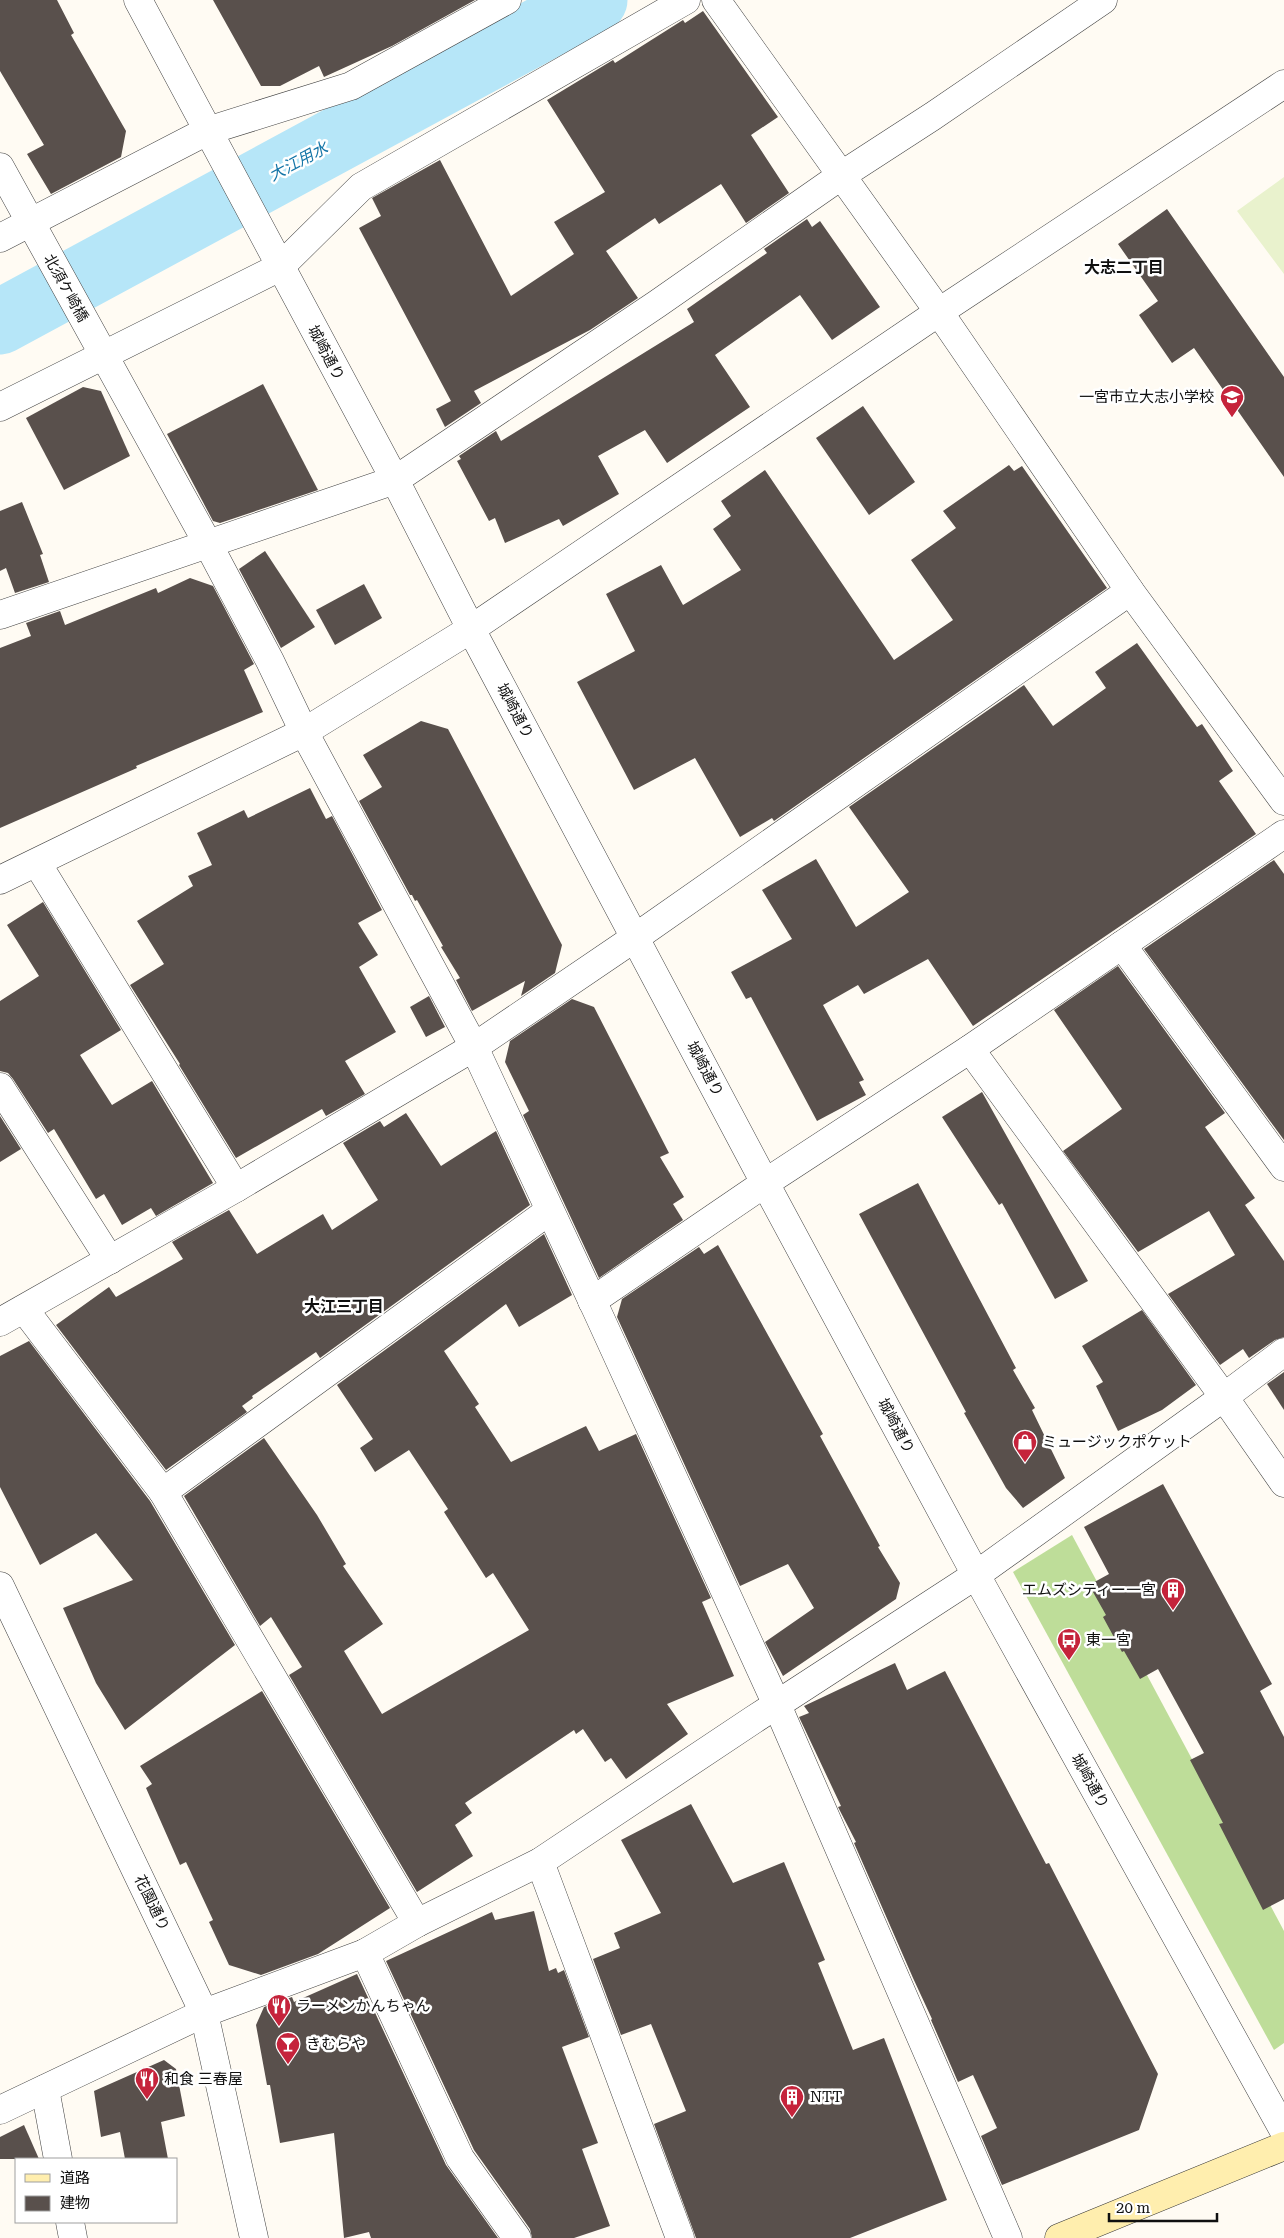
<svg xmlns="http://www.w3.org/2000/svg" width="1284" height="2238" font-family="'Roboto Serif','Noto Sans JP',serif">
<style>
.forest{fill:#bedd99}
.pitch{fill:#e9f2cd}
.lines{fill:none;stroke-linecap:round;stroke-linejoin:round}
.river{stroke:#b6e6f8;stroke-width:65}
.building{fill:#59504c}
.minor-casing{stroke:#434343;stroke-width:29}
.tertiary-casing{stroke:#434343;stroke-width:29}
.secondary-casing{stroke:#323232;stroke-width:29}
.minor{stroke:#fff;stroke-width:28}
.tertiary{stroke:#fff;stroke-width:28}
.secondary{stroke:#ffeeae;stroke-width:28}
.labels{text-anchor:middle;stroke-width:5;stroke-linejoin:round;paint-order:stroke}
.street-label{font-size:15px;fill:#101010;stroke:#fff}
.poi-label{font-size:15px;fill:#101010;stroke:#fff;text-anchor:start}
.water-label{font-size:16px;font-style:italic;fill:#1475a7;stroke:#fff}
.neighbourhood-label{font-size:16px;font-weight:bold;fill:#101010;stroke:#fff}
</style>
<rect width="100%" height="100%" fill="#fffbf3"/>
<path class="forest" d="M1072 1535 1284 1931V2043L1274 2050 1013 1572Z"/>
<path class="pitch" d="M1284 177V274L1237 211Z"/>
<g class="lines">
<path class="river" d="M0 322 595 0"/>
</g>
<g class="building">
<path d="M0 0H57L74 33 71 35 126 131 121 157 51 194 27 154 44 145 0 71Z"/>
<path d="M213 0H475L392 46 324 77 319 66 280 86H261Z"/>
<path d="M703 11 778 117 751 135 789 193 746 223 721 184 659 224 655 218 606 251 638 298 590 330 474 391 481 403 445 427 436 409 451 401 359 228 381 216 372 198 440 160 511 296 574 254 554 222 605 192 547 100 613 60 615 63 683 20 685 23Z"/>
<path d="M1167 209 1284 377V477L1194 348 1172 363 1139 315 1158 301 1118 244Z"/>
<path d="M807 219 812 227 820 221 880 307 832 340 800 295 715 355 750 407 667 463 645 430 598 456 619 494 563 526 559 519 505 543 495 518 489 521 457 461 461 459 459 456 496 431 501 441 694 322 687 309 767 253 764 249Z"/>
<path d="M263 384 318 490 220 523 213 521 167 434Z"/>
<path d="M83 387 101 391 130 456 64 490 26 418Z"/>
<path d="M863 406 915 482 869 515 816 438Z"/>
<path d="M1009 465 1014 471 1022 466 1107 588 774 821 772 818 740 837 695 758 634 790 577 682 635 651 606 594 661 565 683 605 741 570 713 529 731 516 721 501 765 470 894 660 953 620 911 560 956 528 943 511Z"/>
<path d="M22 502 43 554 40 555 49 582 15 593 6 568 0 571V511Z"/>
<path d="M265 551 315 627 281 648 239 569Z"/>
<path d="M190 578 213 586 254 664 244 670 263 712 136 766 137 768 0 828V648L31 636 26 623 60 611 65 625 156 588 158 593Z"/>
<path d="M364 584 382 618 335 645 316 610Z"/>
<path d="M1137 643 1197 727 1202 724 1233 771 1219 781 1256 834 973 1026 928 959 864 994 858 985 823 1005 864 1080 859 1082 866 1095 817 1121 751 997 746 999 731 972 792 939 762 890 816 859 856 927 909 892 849 807 1024 685 1053 726 1106 688 1095 672Z"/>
<path d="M421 721 448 729 562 945 555 973 521 996 525 981 472 1011 456 980 460 978 441 947 443 946 417 900 415 901 412 895H410L359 801 382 787 363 755Z"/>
<path d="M310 788 326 819 332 816 382 910 358 923 378 955 359 967 396 1032 345 1061 365 1094 326 1116 322 1109 236 1158 179 1065 180 1064 130 985 164 964 137 921 193 886 188 876 212 865 197 833 244 810 248 818Z"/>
<path d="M1274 860 1284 874V1140L1144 949Z"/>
<path d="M43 902 121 1030 80 1055 112 1105 152 1081 213 1183 156 1216 151 1208 122 1225 104 1194 96 1199 54 1129 48 1133 13 1079 8 1073 0 1071V1001L39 976 7 925Z"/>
<path d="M1118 966 1225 1113 1205 1127 1255 1198 1245 1205 1284 1261V1337L1275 1340 1249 1358 1243 1349 1220 1365 1168 1294 1235 1255 1209 1211 1138 1252 1063 1151 1122 1109 1054 1010Z"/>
<path d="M429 996 445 1027 426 1037 410 1007Z"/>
<path d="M572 999 594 1007 669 1153 660 1157 684 1197 673 1204 683 1220 599 1278 523 1115 529 1111 505 1062 510 1041Z"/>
<path d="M982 1092 1088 1281 1055 1299 1002 1203 999 1205 942 1117Z"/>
<path d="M406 1113 441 1166 496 1131 530 1205 320 1358 316 1352 252 1396 253 1398 242 1406 247 1412 166 1470 56 1325 109 1287 116 1297 183 1259 172 1242 229 1210 257 1254 323 1214 332 1230 378 1200 343 1143 380 1121 384 1127Z"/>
<path d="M0 1116 21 1149 0 1162Z"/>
<path d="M918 1183 1016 1368 1013 1370 1035 1408 1032 1410 1065 1478 1023 1508 1006 1488 964 1413 966 1412 859 1214Z"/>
<path d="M544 1234 572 1295 519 1327 506 1304 444 1351 479 1404 475 1407 511 1462 586 1426 599 1451 636 1434 711 1598 702 1602 734 1676 667 1704 688 1734 626 1779 611 1758 605 1762 583 1729 576 1734 574 1730 465 1803 472 1813 455 1825 473 1856 417 1892 289 1675 302 1667 271 1617 260 1626 184 1496 264 1438 317 1515 346 1564 343 1566 383 1624 344 1651 382 1714 529 1630 493 1573 486 1578 444 1512 448 1509 409 1450 375 1472 360 1448 373 1439 337 1385Z"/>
<path d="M718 1245 823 1434 820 1436 880 1546 878 1547 900 1583 896 1599 783 1676 765 1642 814 1608 788 1564 740 1586 617 1317 622 1299 699 1247 704 1254Z"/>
<path d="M1142 1310 1196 1385 1162 1410 1118 1431 1096 1386 1103 1382 1082 1346Z"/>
<path d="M29 1341 150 1501 235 1645 125 1730 96 1683 63 1608 133 1580 96 1533 40 1565 0 1487V1356Z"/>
<path d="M1284 1372V1410L1267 1384Z"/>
<path d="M1163 1484 1272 1684 1260 1691 1284 1737V1899L1263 1910 1219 1824 1223 1823 1190 1760 1204 1753 1158 1669 1140 1679 1124 1651 1122 1652 1103 1617 1106 1615 1089 1585 1109 1574 1084 1527Z"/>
<path d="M895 1663 907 1690 945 1671 1046 1864 1049 1863 1158 2074 1139 2130 1002 2185 981 2136 997 2128 973 2075 958 2082 931 2020 932 2019 913 1978 854 1843 856 1842 838 1807 841 1806 799 1717 809 1713 804 1706Z"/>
<path d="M262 1691 390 1908 318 1954 261 1975 229 1965 209 1922 213 1920 186 1862 180 1865 146 1788 152 1784 140 1766Z"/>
<path d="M691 1804 733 1883 784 1862 825 1960 818 1963 853 2050 884 2038 947 2200 850 2238H696L654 2124 686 2111 651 2024 621 2035 593 1959 620 1948 614 1933 661 1913 621 1840Z"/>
<path d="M534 1911 549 1971 556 1968 558 1973 564 1970 589 2037 562 2047 598 2143 582 2149 610 2226 574 2238H532L530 2229 474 2150 386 1961 492 1912 495 1920Z"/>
<path d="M357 1974 446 2165 498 2238H371L369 2232 344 2238 334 2133 280 2143 270 2085H267L256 2025 264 2007 292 1997 294 2002Z"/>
<path d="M164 2060 176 2069 185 2116 161 2122 168 2159H125L120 2132 101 2137 94 2091Z"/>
<path d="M24 2125 39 2159H0V2137Z"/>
</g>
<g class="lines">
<g class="minor-casing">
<g id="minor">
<path d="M716 0 939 312 1130 591 1284 801"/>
<path d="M0 167 208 544 270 661 304 732 474 1047 597 1311 777 1705 1008 2238"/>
<path d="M0 238 207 131 351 86 507 0"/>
<path d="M0 407 280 267 361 187 686 0"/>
<path d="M0 615 395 480 657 304 842 175 933 116 1103 0"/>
<path d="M37 863 236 1188"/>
<path d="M1122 945 1284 1167"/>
<path d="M970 1049 1224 1397 1284 1483"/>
<path d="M0 1087 110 1260"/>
<path d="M592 1301 765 1183 970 1049 1284 834"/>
<path d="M24 1309 163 1492 417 1923"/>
<path d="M0 1322 236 1188 474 1047 636 937 1130 591"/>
<path d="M1224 1397 1284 1352"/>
<path d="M163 1492 549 1211"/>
<path d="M540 1862 680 2238"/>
<path d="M365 1953 460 2158 517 2238"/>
<path d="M45 2089 58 2159"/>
<path d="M0 2110 204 2013 365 1953 417 1923 540 1862 753 1720 976 1575"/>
<path d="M70 2222 73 2238"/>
</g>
</g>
<g class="tertiary-casing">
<g id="tertiary">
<path d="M138 0 395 480 471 629 765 1183 976 1575 1284 2131"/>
<path d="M0 880 304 732 471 629 939 312 1284 84"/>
<path d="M976 1575 1224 1397"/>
<path d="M0 1586 204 2013 254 2238"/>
</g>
</g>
<g class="secondary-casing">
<path id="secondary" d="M1059 2238 1284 2146"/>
</g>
<use href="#minor" class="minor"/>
<use href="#tertiary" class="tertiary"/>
<use href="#secondary" class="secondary"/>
</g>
<defs>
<g id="school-pin" transform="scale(1.25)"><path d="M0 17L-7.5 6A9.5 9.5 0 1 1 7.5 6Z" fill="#c5233b" stroke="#fff"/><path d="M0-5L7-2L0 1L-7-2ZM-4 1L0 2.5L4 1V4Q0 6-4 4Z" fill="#fff"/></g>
<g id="shop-pin" transform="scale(1.25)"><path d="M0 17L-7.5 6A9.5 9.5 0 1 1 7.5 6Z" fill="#c5233b" stroke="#fff"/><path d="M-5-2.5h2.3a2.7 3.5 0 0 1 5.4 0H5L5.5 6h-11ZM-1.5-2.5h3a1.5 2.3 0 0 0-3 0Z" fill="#fff"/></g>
<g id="building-pin" transform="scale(1.25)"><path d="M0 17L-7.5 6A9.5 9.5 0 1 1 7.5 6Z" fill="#c5233b" stroke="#fff"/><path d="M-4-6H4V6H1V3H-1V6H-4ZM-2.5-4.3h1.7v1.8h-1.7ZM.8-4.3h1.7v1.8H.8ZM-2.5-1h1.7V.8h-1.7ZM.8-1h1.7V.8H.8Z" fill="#fff"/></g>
<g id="bus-pin" transform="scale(1.25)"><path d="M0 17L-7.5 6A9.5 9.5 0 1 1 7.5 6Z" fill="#c5233b" stroke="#fff"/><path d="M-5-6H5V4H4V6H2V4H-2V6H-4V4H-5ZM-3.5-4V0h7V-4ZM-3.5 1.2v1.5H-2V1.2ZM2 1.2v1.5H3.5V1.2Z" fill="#fff"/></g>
<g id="restaurant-pin" transform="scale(1.25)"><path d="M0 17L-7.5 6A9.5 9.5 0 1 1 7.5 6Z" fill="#c5233b" stroke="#fff"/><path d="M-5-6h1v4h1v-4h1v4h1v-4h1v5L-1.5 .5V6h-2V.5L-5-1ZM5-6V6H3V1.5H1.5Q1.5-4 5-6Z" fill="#fff"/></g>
<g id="bar-pin" transform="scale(1.25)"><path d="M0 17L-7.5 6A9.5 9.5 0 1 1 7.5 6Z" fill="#c5233b" stroke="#fff"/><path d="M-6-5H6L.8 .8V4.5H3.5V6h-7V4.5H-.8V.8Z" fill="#fff"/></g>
</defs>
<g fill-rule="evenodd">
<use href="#school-pin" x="1232" y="397"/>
<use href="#shop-pin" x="1025" y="1442"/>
<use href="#building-pin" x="1173" y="1590"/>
<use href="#bus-pin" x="1069" y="1640"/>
<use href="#restaurant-pin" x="279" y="2006"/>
<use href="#bar-pin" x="288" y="2044"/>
<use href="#restaurant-pin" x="147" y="2079"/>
<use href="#building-pin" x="792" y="2097"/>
</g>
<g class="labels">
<g class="street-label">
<text transform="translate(66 288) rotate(61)" y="5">北須ケ崎橋</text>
<text transform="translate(326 353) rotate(62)" y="5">城崎通り</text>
<text transform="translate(515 711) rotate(62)" y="5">城崎通り</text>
<text transform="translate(705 1069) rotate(62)" y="5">城崎通り</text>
<text transform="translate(896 1426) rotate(62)" y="5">城崎通り</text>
<text transform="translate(1090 1781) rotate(61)" y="5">城崎通り</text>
<text transform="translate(152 1903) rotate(64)" y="5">花園通り</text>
</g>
<g class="poi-label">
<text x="1214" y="402" text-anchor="end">一宮市立大志小学校</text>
<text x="1042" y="1447">ミュージックポケット</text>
<text x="1156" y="1595" text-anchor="end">エムズシティー一宮</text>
<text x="1086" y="1645">東一宮</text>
<text x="296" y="2011">ラーメンかんちゃん</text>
<text x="306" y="2049">きむらや</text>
<text x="164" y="2084">和食 三春屋</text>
<text x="810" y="2102">NTT</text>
</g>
<g class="water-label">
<text transform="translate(298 161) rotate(-28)" y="6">大江用水</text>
</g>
<g class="neighbourhood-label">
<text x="1124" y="273">大志二丁目</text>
<text x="344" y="1312">大江三丁目</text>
</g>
</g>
<rect x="15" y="2158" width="162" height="65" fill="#ffffff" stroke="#9f9f9f"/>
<rect x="25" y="2174" width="25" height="8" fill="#ffeeae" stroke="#9f9f9f"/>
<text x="60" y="2183" font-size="15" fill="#101010">道路</text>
<rect x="25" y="2196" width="25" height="15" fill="#59504c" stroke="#9f9f9f"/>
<text x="60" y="2208" font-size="15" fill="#101010">建物</text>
<path d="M1109 2213v8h108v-8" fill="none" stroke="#101010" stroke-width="2.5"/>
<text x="1116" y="2213" font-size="15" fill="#101010" stroke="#ffffff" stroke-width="4" paint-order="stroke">20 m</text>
</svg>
